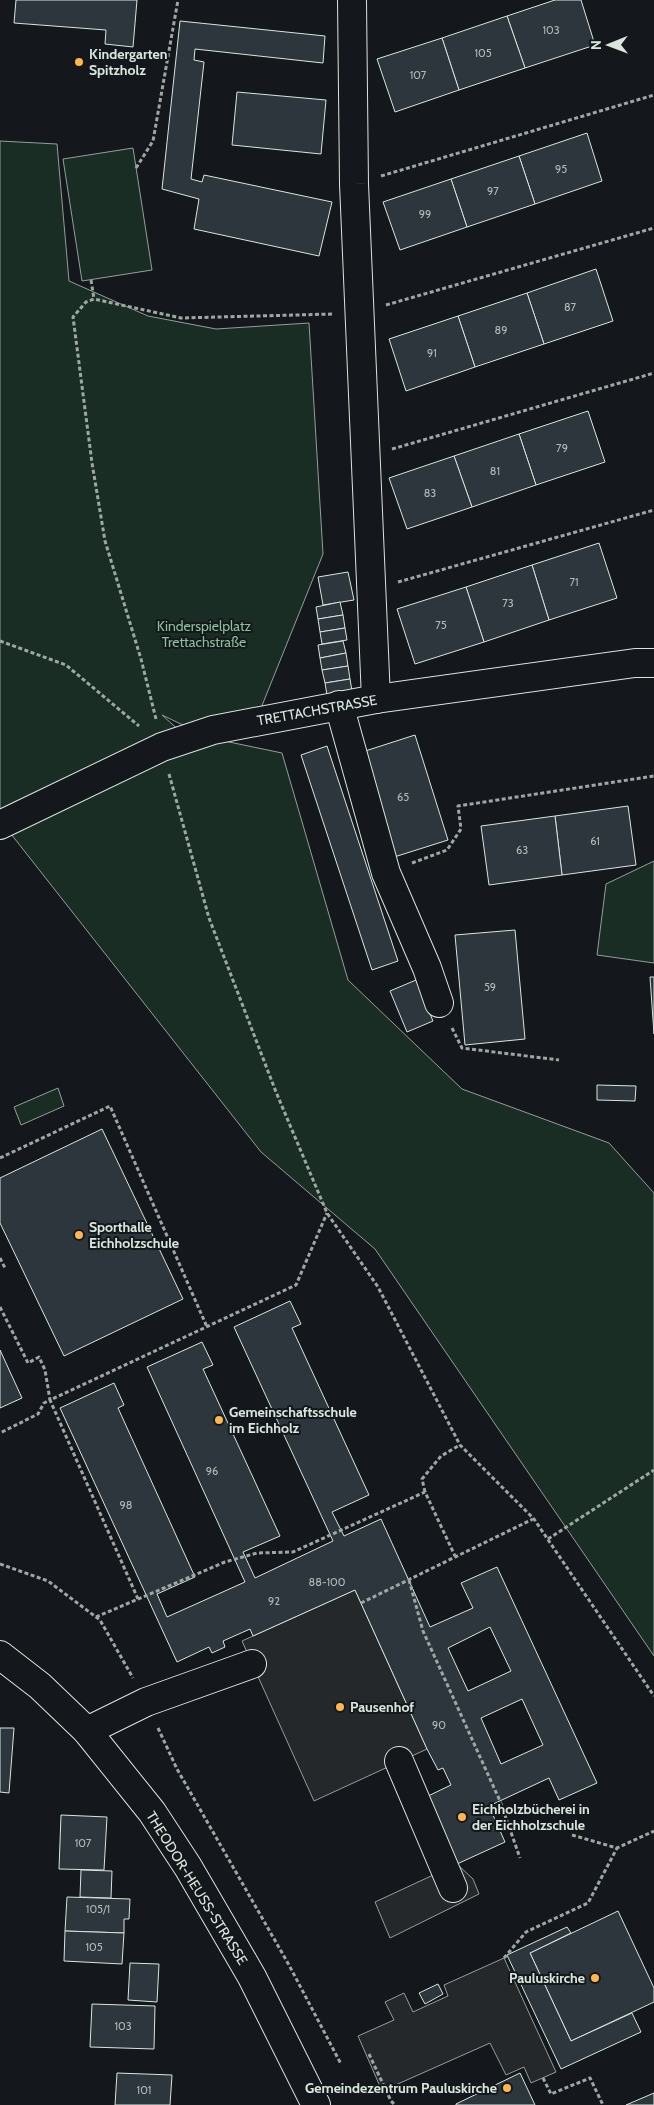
<svg xmlns="http://www.w3.org/2000/svg" width="654" height="2105" font-family="Cabin,sans-serif">
<style>
.green{fill:#1a2d24;stroke:#939e99}
.parking{fill:#24282b;stroke:#939e99}
.building{fill:#2c363c;stroke:#d8e6dc;fill-rule:evenodd}
.lines{fill:none;stroke-linecap:round;stroke-linejoin:round}
.minor-casing{stroke:#d8e6dc;stroke-width:30}
.path{stroke:#9da8a2;stroke-width:3;stroke-dasharray:4 2.5;stroke-linecap:butt}
.minor{stroke:#14181c;stroke-width:28}
.poi-dot{fill:#ffb74d;stroke:#14181c;stroke-width:2}
.labels{text-anchor:middle;stroke-width:4;stroke-linejoin:round;paint-order:stroke}
.number-label{font-size:11px;fill:#adbab4}
.poi-label{font-size:14px;font-weight:bold;fill:#d8e6dc;stroke:#14181c;text-anchor:start}
.park-label{font-size:14px;fill:#8ac095;stroke:#14181c}
.street-label{font-size:14px;fill:#d8e6dc;stroke:#14181c}
</style>
<rect width="100%" height="100%" fill="#14181c"/>
<g class="green">
<path d="M0 141 57 144 69 281 148 316 216 329 309 323 323 554 261 708 185 726 162 715 181 732 282 753 348 980 462 1089 609 1143 654 1193V1656L375 1249 261 1152 0 820Z"/>
<path d="M133 148 152 270 82 281 63 159Z"/>
<path d="M654 861V963L597 955 606 884Z"/>
<path d="M58 1088 64 1106 21 1125 14 1107Z"/>
</g>
<g class="parking">
<path d="M355 1590 427 1749 314 1801 242 1641Z"/>
<path d="M457 1864 473 1879 479 1894 390 1938 375 1902Z"/>
<path d="M504 1958 556 2072 531 2083 524 2067 506 2075 490 2043 382 2091 358 2036 394 2020 385 2002 404 1993 413 2012 448 1996 444 1985Z"/>
</g>
<g class="building">
<path d="M16 0H137L133 47 105 44 106 30 14 23Z"/>
<path d="M555 0H581L595 45 525 68 507 16Z"/>
<path d="M507 16 525 68 459 90 442 38Z"/>
<path d="M180 21 325 36 323 63 195 49 194 60 204 62 191 179 202 182 204 175 332 202 319 256 194 229 199 199 162 189Z"/>
<path d="M442 38 459 90 395 112 377 59Z"/>
<path d="M237 92 326 100 321 154 232 145Z"/>
<path d="M587 133 602 181 535 204 519 156Z"/>
<path d="M519 156 535 204 467 227 451 179Z"/>
<path d="M451 179 467 227 400 250 383 202Z"/>
<path d="M596 269 613 321 544 344 527 293Z"/>
<path d="M527 293 544 344 475 367 458 316Z"/>
<path d="M458 316 475 367 406 391 389 339Z"/>
<path d="M588 411 605 462 536 485 519 434Z"/>
<path d="M519 434 536 485 472 507 454 456Z"/>
<path d="M454 456 472 507 407 529 389 478Z"/>
<path d="M599 543 617 598 549 620 532 565Z"/>
<path d="M532 565 549 620 484 642 466 587Z"/>
<path d="M348 572 354 600 323 605 318 577Z"/>
<path d="M466 587 484 642 415 664 397 609Z"/>
<path d="M340 602 343 615 318 619 316 607Z"/>
<path d="M343 615 345 628 320 632 318 619Z"/>
<path d="M345 628 347 640 322 644 320 632Z"/>
<path d="M343 641 346 653 320 658 318 645Z"/>
<path d="M346 653 348 666 322 670 320 658Z"/>
<path d="M348 666 350 679 325 683 322 670Z"/>
<path d="M350 679 352 691 327 695 325 683Z"/>
<path d="M415 735 448 840 391 858 359 753Z"/>
<path d="M327 746 398 961 372 970 301 755Z"/>
<path d="M628 806 636 865 562 875 555 816Z"/>
<path d="M555 816 562 875 489 885 481 826Z"/>
<path d="M515 930 525 1039 465 1045 455 935Z"/>
<path d="M650 977H654V1034Z"/>
<path d="M416 980 433 1021 407 1032 390 991Z"/>
<path d="M597 1085 636 1086 635 1101 597 1100Z"/>
<path d="M102 1129 183 1299 64 1356 0 1223V1178Z"/>
<path d="M290 1301 301 1324 292 1328 369 1495 332 1512 344 1536 381 1519 430 1627 473 1608 461 1583 497 1567 597 1783 559 1800 549 1778 489 1806 505 1842 457 1864 426 1797 451 1785 443 1768 438 1770 427 1749 355 1590 253 1636 250 1629 223 1641 225 1647 212 1653 209 1647 177 1662 60 1408 114 1383 124 1405 118 1408 195 1577 157 1594 167 1617 245 1582 147 1367 202 1342 213 1365 203 1369 280 1536 243 1552 255 1578 333 1541 234 1327ZM490 1627 511 1671 468 1691 448 1648ZM522 1699 543 1745 501 1764 481 1718Z"/>
<path d="M0 1350 22 1398 0 1408Z"/>
<path d="M0 1728H14L9 1793 0 1792Z"/>
<path d="M61 1815 107 1817 104 1870 59 1869Z"/>
<path d="M81 1870 112 1871 111 1898 80 1897Z"/>
<path d="M67 1897 130 1899 129 1919H124V1933L65 1931Z"/>
<path d="M618 1911 654 1988V2002L571 2041 530 1953Z"/>
<path d="M567 1927 571 1933 530 1953 571 2041 632 2013 641 2032 561 2069 507 1955Z"/>
<path d="M65 1931 124 1933 122 1964 64 1961Z"/>
<path d="M130 1963 159 1964 157 2002 128 2000Z"/>
<path d="M438 1984 443 1994 425 2004 419 1993Z"/>
<path d="M92 2004 155 2006 154 2049 90 2047Z"/>
<path d="M117 2073 172 2075 170 2105H115Z"/>
<path d="M520 2073 535 2105H456V2104Z"/>
<path d="M654 2093V2105H626Z"/>
</g>
<g class="lines">
<g class="minor-casing">
<g id="minor">
<path d="M352 0 354 184 376 699"/>
<path d="M339 705 386 873 427 968 439 1003"/>
<path d="M0 825 162 747 213 730 376 699 635 663H654"/>
<path d="M0 1655 40 1686 87 1731 152 1812 188 1867 252 1977 316 2105"/>
<path d="M87 1731 146 1702 252 1664"/>
<path d="M399 1761 453 1888"/>
</g>
</g>
<g class="path">
<path d="M136 168 153 141 178 0"/>
<path d="M381 176 654 95"/>
<path d="M91 280 94 299"/>
<path d="M386 305 654 228"/>
<path d="M392 449 654 373"/>
<path d="M398 582 654 510"/>
<path d="M0 641 66 665 139 726"/>
<path d="M156 719 141 659 105 541 92 463 73 317 86 302 94 299 181 318 333 314"/>
<path d="M169 774 209 918 276 1092 327 1213 378 1287 460 1445 534 1519 654 1696"/>
<path d="M412 863 447 850 461 829 458 806 654 776"/>
<path d="M452 1028 462 1048 559 1060"/>
<path d="M0 1158 110 1106 207 1327"/>
<path d="M0 1258 5 1268"/>
<path d="M0 1307 28 1363 39 1357 45 1370 50 1400 44 1403 38 1414 0 1433"/>
<path d="M425 1492 422 1479 441 1456 460 1445"/>
<path d="M548 1539 654 1470"/>
<path d="M0 1564 48 1581 100 1620 133 1678"/>
<path d="M409 1580 423 1631 500 1801 520 1858"/>
<path d="M138 1599 50 1400 296 1285 327 1213"/>
<path d="M361 1603 533 1519"/>
<path d="M96 1617 225 1562 257 1553 293 1552 425 1492 455 1556"/>
<path d="M158 1728 177 1769 289 1965 341 2064"/>
<path d="M572 1835 617 1848 654 1831"/>
<path d="M504 1958 526 1932 588 1903 617 1848"/>
<path d="M369 2054 391 2101 395 2105"/>
<path d="M543 2078 551 2094 590 2078 603 2105"/>
</g>
<use href="#minor" class="minor"/>
</g>
<g class="poi-dot">
<circle cx="79" cy="62" r="5"/>
<circle cx="79" cy="1235" r="5"/>
<circle cx="219" cy="1420" r="5"/>
<circle cx="340" cy="1707" r="5"/>
<circle cx="462" cy="1817" r="5"/>
<circle cx="595" cy="1978" r="5"/>
<circle cx="507" cy="2088" r="5"/>
</g>
<g class="labels">
<g class="number-label">
<text x="551" y="34">103</text>
<text x="483" y="57">105</text>
<text x="418" y="79">107</text>
<text x="561" y="173">95</text>
<text x="493" y="195">97</text>
<text x="425" y="218">99</text>
<text x="570" y="311">87</text>
<text x="501" y="334">89</text>
<text x="432" y="357">91</text>
<text x="562" y="452">79</text>
<text x="495" y="475">81</text>
<text x="430" y="497">83</text>
<text x="574" y="586">71</text>
<text x="508" y="607">73</text>
<text x="441" y="629">75</text>
<text x="403" y="801">65</text>
<text x="595" y="845">61</text>
<text x="522" y="854">63</text>
<text x="490" y="991">59</text>
<text x="212" y="1475">96</text>
<text x="126" y="1509">98</text>
<text x="327" y="1586">88-100</text>
<text x="274" y="1605">92</text>
<text x="439" y="1729">90</text>
<text x="83" y="1847">107</text>
<text x="98" y="1913">105/1</text>
<text x="94" y="1951">105</text>
<text x="123" y="2030">103</text>
<text x="144" y="2094">101</text>
</g>
<g class="poi-label">
<text x="89" y="59">Kindergarten<tspan x="89" dy="16">Spitzholz</tspan></text>
<text x="89" y="1232">Sporthalle<tspan x="89" dy="16">Eichholzschule</tspan></text>
<text x="229" y="1417">Gemeinschaftsschule<tspan x="229" dy="16">im Eichholz</tspan></text>
<text x="350" y="1712">Pausenhof</text>
<text x="472" y="1814">Eichholzbücherei in<tspan x="472" dy="16">der Eichholzschule</tspan></text>
<text x="585" y="1983" text-anchor="end">Pauluskirche</text>
<text x="497" y="2093" text-anchor="end">Gemeindezentrum Pauluskirche</text>
</g>
<g class="park-label">
<text x="204" y="631">Kinderspielplatz<tspan x="204" dy="16">Trettachstraße</tspan></text>
</g>
<g class="street-label">
<text transform="translate(317 710) rotate(-10)" y="5">TRETTACHSTRASSE</text>
<text transform="translate(197 1888) rotate(58)" y="5">THEODOR-HEUSS-STRASSE</text>
</g>
</g>
<g transform="translate(609 45) rotate(269)" stroke="#14181c" stroke-width="4" paint-order="stroke">
<path d="M0-4L9 19L0 12L-9 19Z" fill="#d8e6dc"/>
<text y="-8" font-size="14" font-weight="bold" text-anchor="middle" fill="#d8e6dc">N</text>
</g>
</svg>
